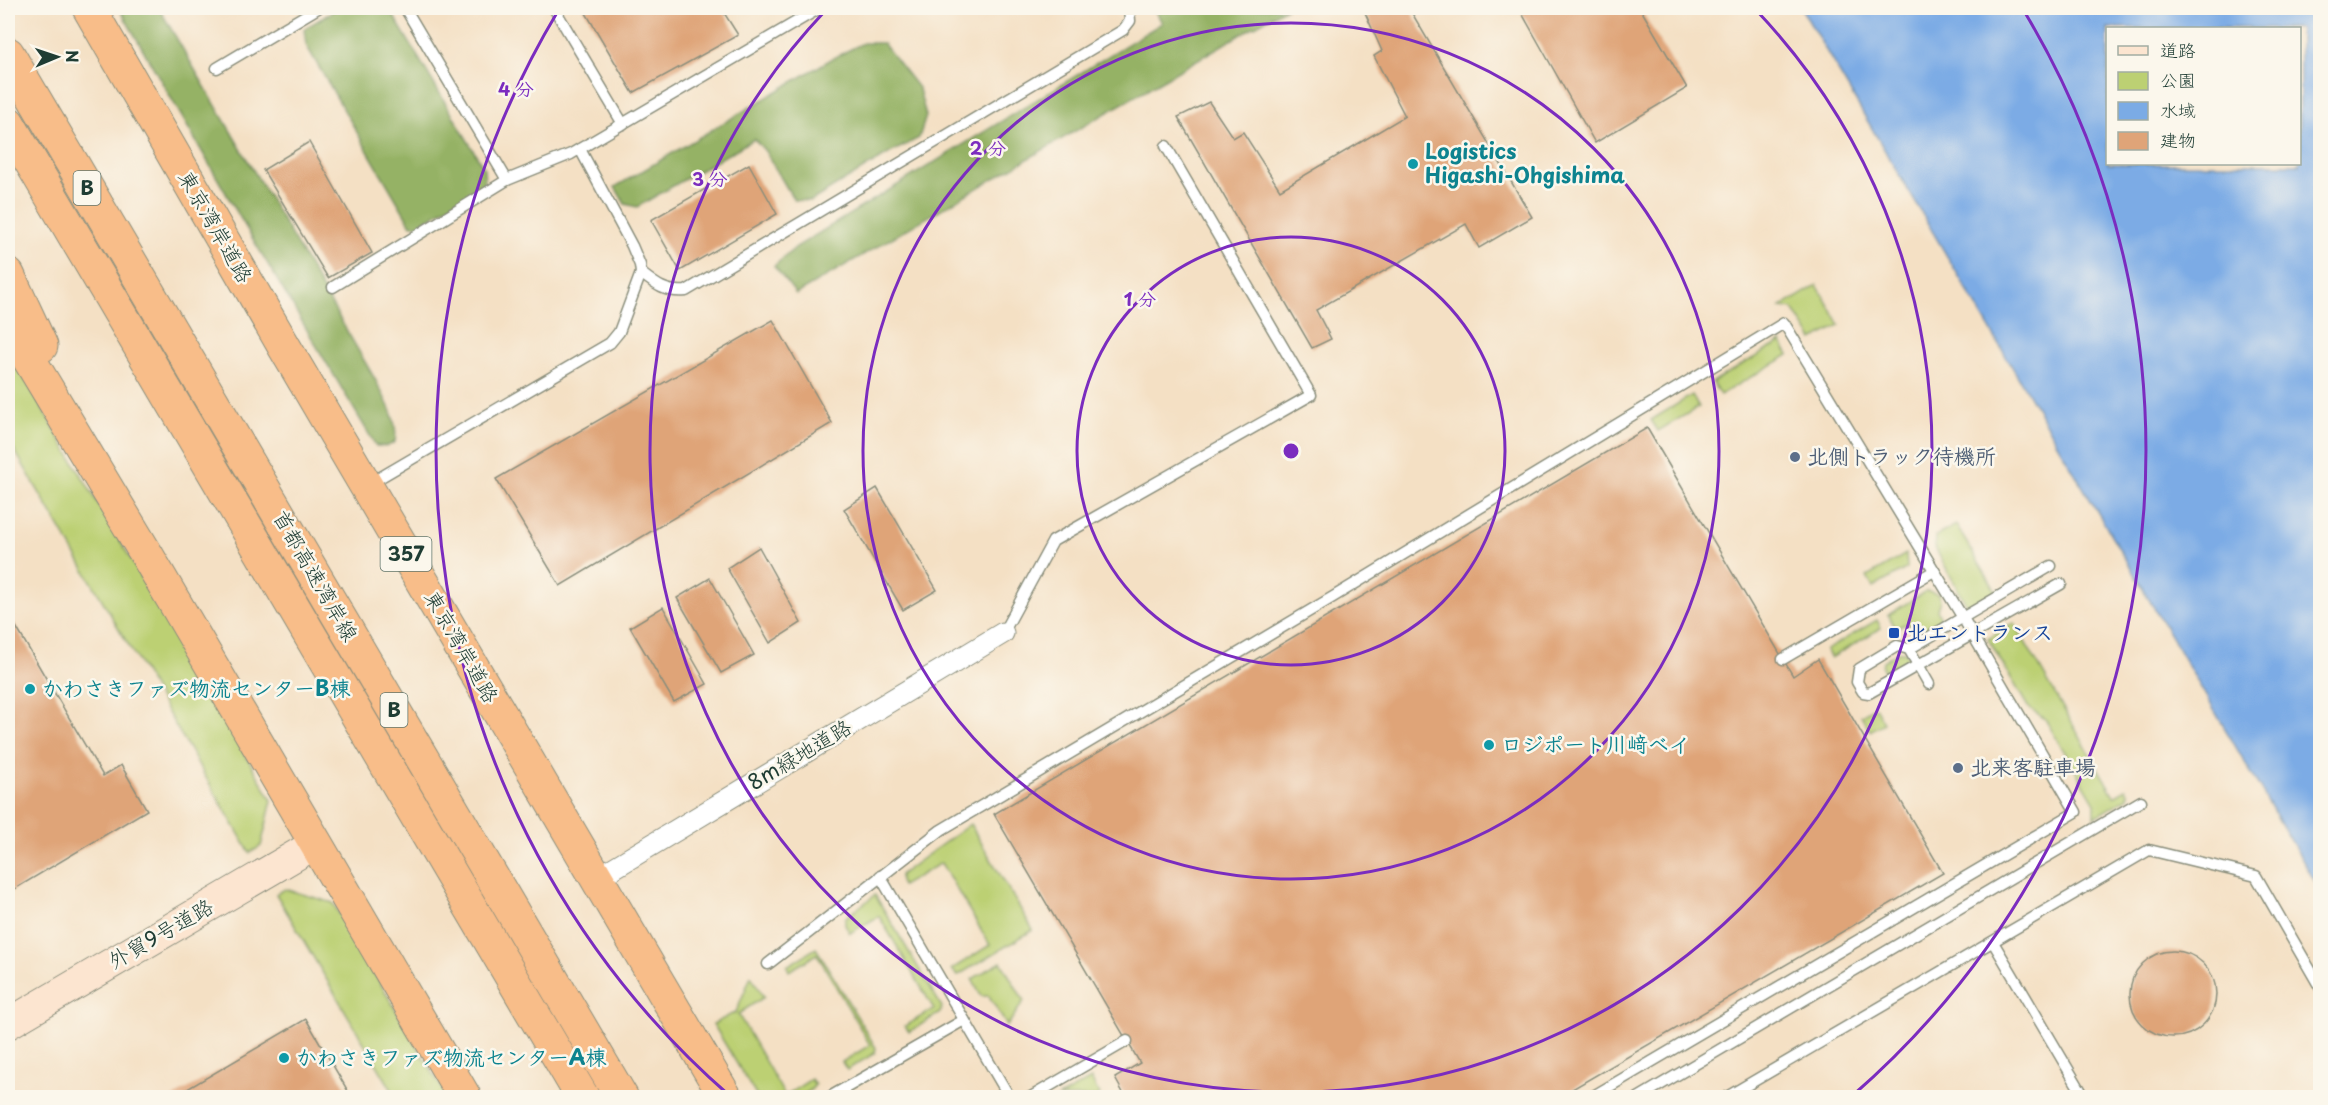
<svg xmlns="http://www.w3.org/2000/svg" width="2328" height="1105" font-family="'Playpen Sans','Klee One',sans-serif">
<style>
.green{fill:#bcd073;stroke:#6e8654;stroke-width:1.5}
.forest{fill:#95b265;stroke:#5a784c;stroke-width:1.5}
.water{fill:#7babe5;stroke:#4d748c;stroke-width:1.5;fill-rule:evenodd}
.building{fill:#dfa478}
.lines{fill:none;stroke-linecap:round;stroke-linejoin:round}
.lane-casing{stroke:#8a8e7c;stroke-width:13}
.street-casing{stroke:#8a8e7c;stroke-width:23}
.secondary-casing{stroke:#8a8e7c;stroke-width:32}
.highway-casing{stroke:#8a8e7c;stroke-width:35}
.lane{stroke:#fff;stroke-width:10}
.street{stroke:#fff;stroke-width:21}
.secondary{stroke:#fce5d0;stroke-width:30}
.highway{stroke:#f8bd89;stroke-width:33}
.ring{fill:none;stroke:#7b2cbf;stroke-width:3}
.culture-dot{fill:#0f9aa8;stroke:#fbf7ec;stroke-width:2}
.service-dot{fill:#5c6f8a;stroke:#fbf7ec;stroke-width:2}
.transit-dot{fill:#1a4fb4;stroke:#fbf7ec;stroke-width:2}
.labels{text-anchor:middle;stroke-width:5;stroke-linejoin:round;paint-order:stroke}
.shield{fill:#fbf7ec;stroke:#61756b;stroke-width:1.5}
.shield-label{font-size:20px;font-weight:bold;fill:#1f3d34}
.culture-label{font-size:21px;font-weight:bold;fill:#0d838f;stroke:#fbf7ec;text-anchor:start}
.street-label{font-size:21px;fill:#1f3d34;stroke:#fbf7ec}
.service-label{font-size:21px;font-weight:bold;fill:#4e5e75;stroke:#fbf7ec;text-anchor:start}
.transit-label{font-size:21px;font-weight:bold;fill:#164399;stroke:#fbf7ec;text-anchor:start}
.centre{fill:#7b2cbf;stroke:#fbf7ec;stroke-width:3}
.ring-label{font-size:18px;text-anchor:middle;font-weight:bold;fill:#7b2cbf;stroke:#fbf7ec;stroke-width:5;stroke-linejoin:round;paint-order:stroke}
</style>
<rect width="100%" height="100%" fill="#fbf7ec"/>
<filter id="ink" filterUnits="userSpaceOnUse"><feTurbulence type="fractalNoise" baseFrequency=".0167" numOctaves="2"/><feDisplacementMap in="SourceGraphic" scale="12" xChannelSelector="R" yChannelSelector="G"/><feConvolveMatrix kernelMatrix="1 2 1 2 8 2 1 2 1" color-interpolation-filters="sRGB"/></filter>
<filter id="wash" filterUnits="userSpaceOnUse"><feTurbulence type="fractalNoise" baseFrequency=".008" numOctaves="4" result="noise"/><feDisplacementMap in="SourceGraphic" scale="24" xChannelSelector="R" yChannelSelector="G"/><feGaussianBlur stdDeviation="1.35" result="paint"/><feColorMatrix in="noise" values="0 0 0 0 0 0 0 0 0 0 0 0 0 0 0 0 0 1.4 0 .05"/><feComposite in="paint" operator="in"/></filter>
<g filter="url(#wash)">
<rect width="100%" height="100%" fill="#f4e0c4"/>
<g class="green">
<path d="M1817 285 1840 325 1813 340 1793 309 1781 307Z"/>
<path d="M1781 342 1789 355 1720 395 1712 382Z"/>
<path d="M8 350 272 800 261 846 250 853 8 439Z"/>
<path d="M1692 395 1699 407 1658 431 1651 420Z"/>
<path d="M1956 525 1997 593 1969 609 1935 548 1936 536Z"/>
<path d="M1906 554 1907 568 1873 588 1867 577Z"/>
<path d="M1926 591 1938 594 1940 600 1937 610 1943 622C1925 633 1927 634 1908 624L1895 627 1888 615Z"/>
<path d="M1877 620 1881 628 1831 658 1826 650Z"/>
<path d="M2014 623 2114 796 2126 789 2129 794 2127 798 2095 817V803L2045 719 2028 707 1988 639Z"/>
<path d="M1898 652H1905L1908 657 1907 663 1890 673 1885 672 1882 667 1883 661Z"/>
<path d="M1875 707 1884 723 1870 731 1861 715Z"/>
<path d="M970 824 1033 930 957 976 952 969 990 945 941 863 902 886 900 882V875Z"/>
<path d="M285 889 333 903 447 1097H396L276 894Z"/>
<path d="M875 895 942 1007 940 1013 909 1032 905 1026 934 1009 879 916 850 933 845 925V918Z"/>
<path d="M816 948 876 1048 875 1053 847 1070 842 1062 870 1045 817 954 789 971 787 966Z"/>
<path d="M1001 962 1024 1001 1007 1026 989 996H981L972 979Z"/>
<path d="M751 976 764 997 738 1014 785 1096 811 1079 815 1085C803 1103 776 1098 757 1097L713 1024 736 1012Z"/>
<path d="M1091 1079 1100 1095 1096 1097H1059Z"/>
</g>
<g class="forest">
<path d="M119 8H159L375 379C384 398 399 419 395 442L388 446H376L238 214Z"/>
<path d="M338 8H389L484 168 485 184 418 225H411L306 45 304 29Z"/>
<path d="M1154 8H1286L796 294 774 266 796 247 1162 23Z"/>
<path d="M863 43H883L919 89 926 116 919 138 890 153 811 201 794 200 765 151 754 139 637 207 625 204 615 187 833 58Z"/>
</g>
<path class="water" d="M1801 8H2320V890ZM2108 28H2300V164H2108Z"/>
<g id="blocks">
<g class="building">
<path d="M583 8H721L738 35 633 93Z"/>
<path d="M1363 8H1409L1532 217 1479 248 1466 224 1316 310 1331 339 1312 348 1178 117 1209 102 1233 138 1243 132 1280 190 1405 116 1374 56 1382 51Z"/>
<path d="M1519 8H1640L1687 88 1595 143Z"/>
<path d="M309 142 372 253 328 278 263 170Z"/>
<path d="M749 164 777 214 680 271 651 220Z"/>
<path d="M773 320 832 423 560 586 496 479Z"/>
<path d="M1647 428 1793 676 1818 659 1943 873 1557 1098H1126L1115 1078 1140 1063 994 814Z"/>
<path d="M877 488 937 590 903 610 844 509Z"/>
<path d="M759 547 801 623 770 643 727 568Z"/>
<path d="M710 578 754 655 721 673 677 598Z"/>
<path d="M663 607 707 684 674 702 630 627Z"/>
<path d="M8 613 103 776 121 765 147 810 8 893Z"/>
<circle cx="2173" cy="994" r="43"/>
<path d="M306 1019 352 1098H172Z"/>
</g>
</g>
</g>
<g filter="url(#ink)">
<use href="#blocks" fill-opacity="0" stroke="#8a8e7c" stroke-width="1.5"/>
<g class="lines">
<g class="lane-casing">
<g id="lane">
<path d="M405 8 507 180"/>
<path d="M554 8 623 124"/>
<path d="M217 68 318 8"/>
<path d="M641 273C656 285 666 293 686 291L1123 30 1130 21 1129 8"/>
<path d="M333 287 507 180 571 154 820 8"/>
<path d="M369 484 610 343 619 332 641 273 640 265 632 246 580 149"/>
<path d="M2051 566 1909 649 1897 646 1859 669 1857 682 1863 692 1869 693 2061 584"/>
<path d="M1003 633 1053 541 1311 395 1166 146"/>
<path d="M1909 649 1929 684"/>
<path d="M1783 659 1934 571"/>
<path d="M880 876 1010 1098"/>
<path d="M1993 942 2085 1098"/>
<path d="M768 964 941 830 1333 597 1784 323 1963 618 2076 812 1590 1098"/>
<path d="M828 1098 964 1020"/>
<path d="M1029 1098 1127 1041"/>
<path d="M1638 1098 2141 801"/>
<path d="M1725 1098 2149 850 2256 876 2320 987"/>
</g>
</g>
<g class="street-casing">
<path id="street" d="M597 878 1003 633"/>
</g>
<g class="secondary-casing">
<path id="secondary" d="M8 1024 315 844"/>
</g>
<g class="highway-casing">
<g id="highway">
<path d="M89 8 285 348 726 1098"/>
<path d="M8 54 622 1098"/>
<path d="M8 123 583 1098"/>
<path d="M8 275 41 346"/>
<path d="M8 324 148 557 465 1098"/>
</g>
</g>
<use href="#lane" class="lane"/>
<use href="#street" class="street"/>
<use href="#secondary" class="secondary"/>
<use href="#highway" class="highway"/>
</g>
</g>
<g class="ring">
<circle cx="1291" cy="451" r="214"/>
<circle cx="1291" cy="451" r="428"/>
<path d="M1756 10A641 641 0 1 1 826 10"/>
<path d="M730 1096A855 855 0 0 1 558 11M2024 11A855 855 0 0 1 1852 1096"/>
</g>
<g class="culture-dot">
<circle cx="1413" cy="164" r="6"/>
<circle cx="30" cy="689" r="6"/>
<circle cx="1489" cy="745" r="6"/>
<circle cx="284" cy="1058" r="6"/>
</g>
<g class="service-dot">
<circle cx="1795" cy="457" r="6"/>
<circle cx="1958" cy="768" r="6"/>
</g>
<rect class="transit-dot" x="1888" y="627" width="12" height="12" rx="3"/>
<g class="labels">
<g class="shield">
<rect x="73.5" y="171" width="27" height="34" rx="4.5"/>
<rect x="380.5" y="537" width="51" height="34" rx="4.5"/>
<rect x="380.5" y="693" width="27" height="34" rx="4.5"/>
</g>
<g class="shield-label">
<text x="87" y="195">B</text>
<text x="406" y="561">357</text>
<text x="394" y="717">B</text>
</g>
<g class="culture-label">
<text x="1425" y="159">Logistics<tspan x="1425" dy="24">Higashi-Ohgishima</tspan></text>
<text x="42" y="696">かわさきファズ物流センターB棟</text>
<text x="1501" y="752">ロジポート川﨑ベイ</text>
<text x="296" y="1065">かわさきファズ物流センターA棟</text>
</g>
<g class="street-label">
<text transform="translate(215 227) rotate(60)" y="7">東京湾岸道路</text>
<text transform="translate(315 576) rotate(60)" y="7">首都高速湾岸線</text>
<text transform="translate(461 647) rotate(60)" y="7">東京湾岸道路</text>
<text transform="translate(800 755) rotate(-31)" y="7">8m緑地道路</text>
<text transform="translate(161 934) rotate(-30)" y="7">外貿9号道路</text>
</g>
<g class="service-label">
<text x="1807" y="464">北側トラック待機所</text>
<text x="1970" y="775">北来客駐車場</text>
</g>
<g class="transit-label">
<text x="1906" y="640">北エントランス</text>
</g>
</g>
<circle cx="1291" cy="451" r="9" class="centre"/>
<g class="ring-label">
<text x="516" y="96">4 分</text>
<text x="988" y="155">2 分</text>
<text x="710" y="186">3 分</text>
<text x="1140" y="306">1 分</text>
</g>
<rect width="2328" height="1105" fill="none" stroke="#fbf7ec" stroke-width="30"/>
<rect x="2106" y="27" width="195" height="138" fill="#fbf7ec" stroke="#a3ada2" stroke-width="1.5"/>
<rect x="2118" y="46" width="30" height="9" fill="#fce5d0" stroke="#a3ada2" stroke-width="1.5"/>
<text x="2160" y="57" font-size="18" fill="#1f3d34">道路</text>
<rect x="2118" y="72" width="30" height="18" fill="#bcd073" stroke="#a3ada2" stroke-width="1.5"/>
<text x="2160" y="87" font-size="18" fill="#1f3d34">公園</text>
<rect x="2118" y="102" width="30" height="18" fill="#7babe5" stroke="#a3ada2" stroke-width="1.5"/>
<text x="2160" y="117" font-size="18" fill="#1f3d34">水域</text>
<rect x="2118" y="132" width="30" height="18" fill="#dfa478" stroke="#a3ada2" stroke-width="1.5"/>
<text x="2160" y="147" font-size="18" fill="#1f3d34">建物</text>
<g transform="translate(57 57) rotate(88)" stroke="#fbf7ec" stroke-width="4.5" paint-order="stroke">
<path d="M0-4.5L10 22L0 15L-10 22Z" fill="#1f3d34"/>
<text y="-9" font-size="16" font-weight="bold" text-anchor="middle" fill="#1f3d34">N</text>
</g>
</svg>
